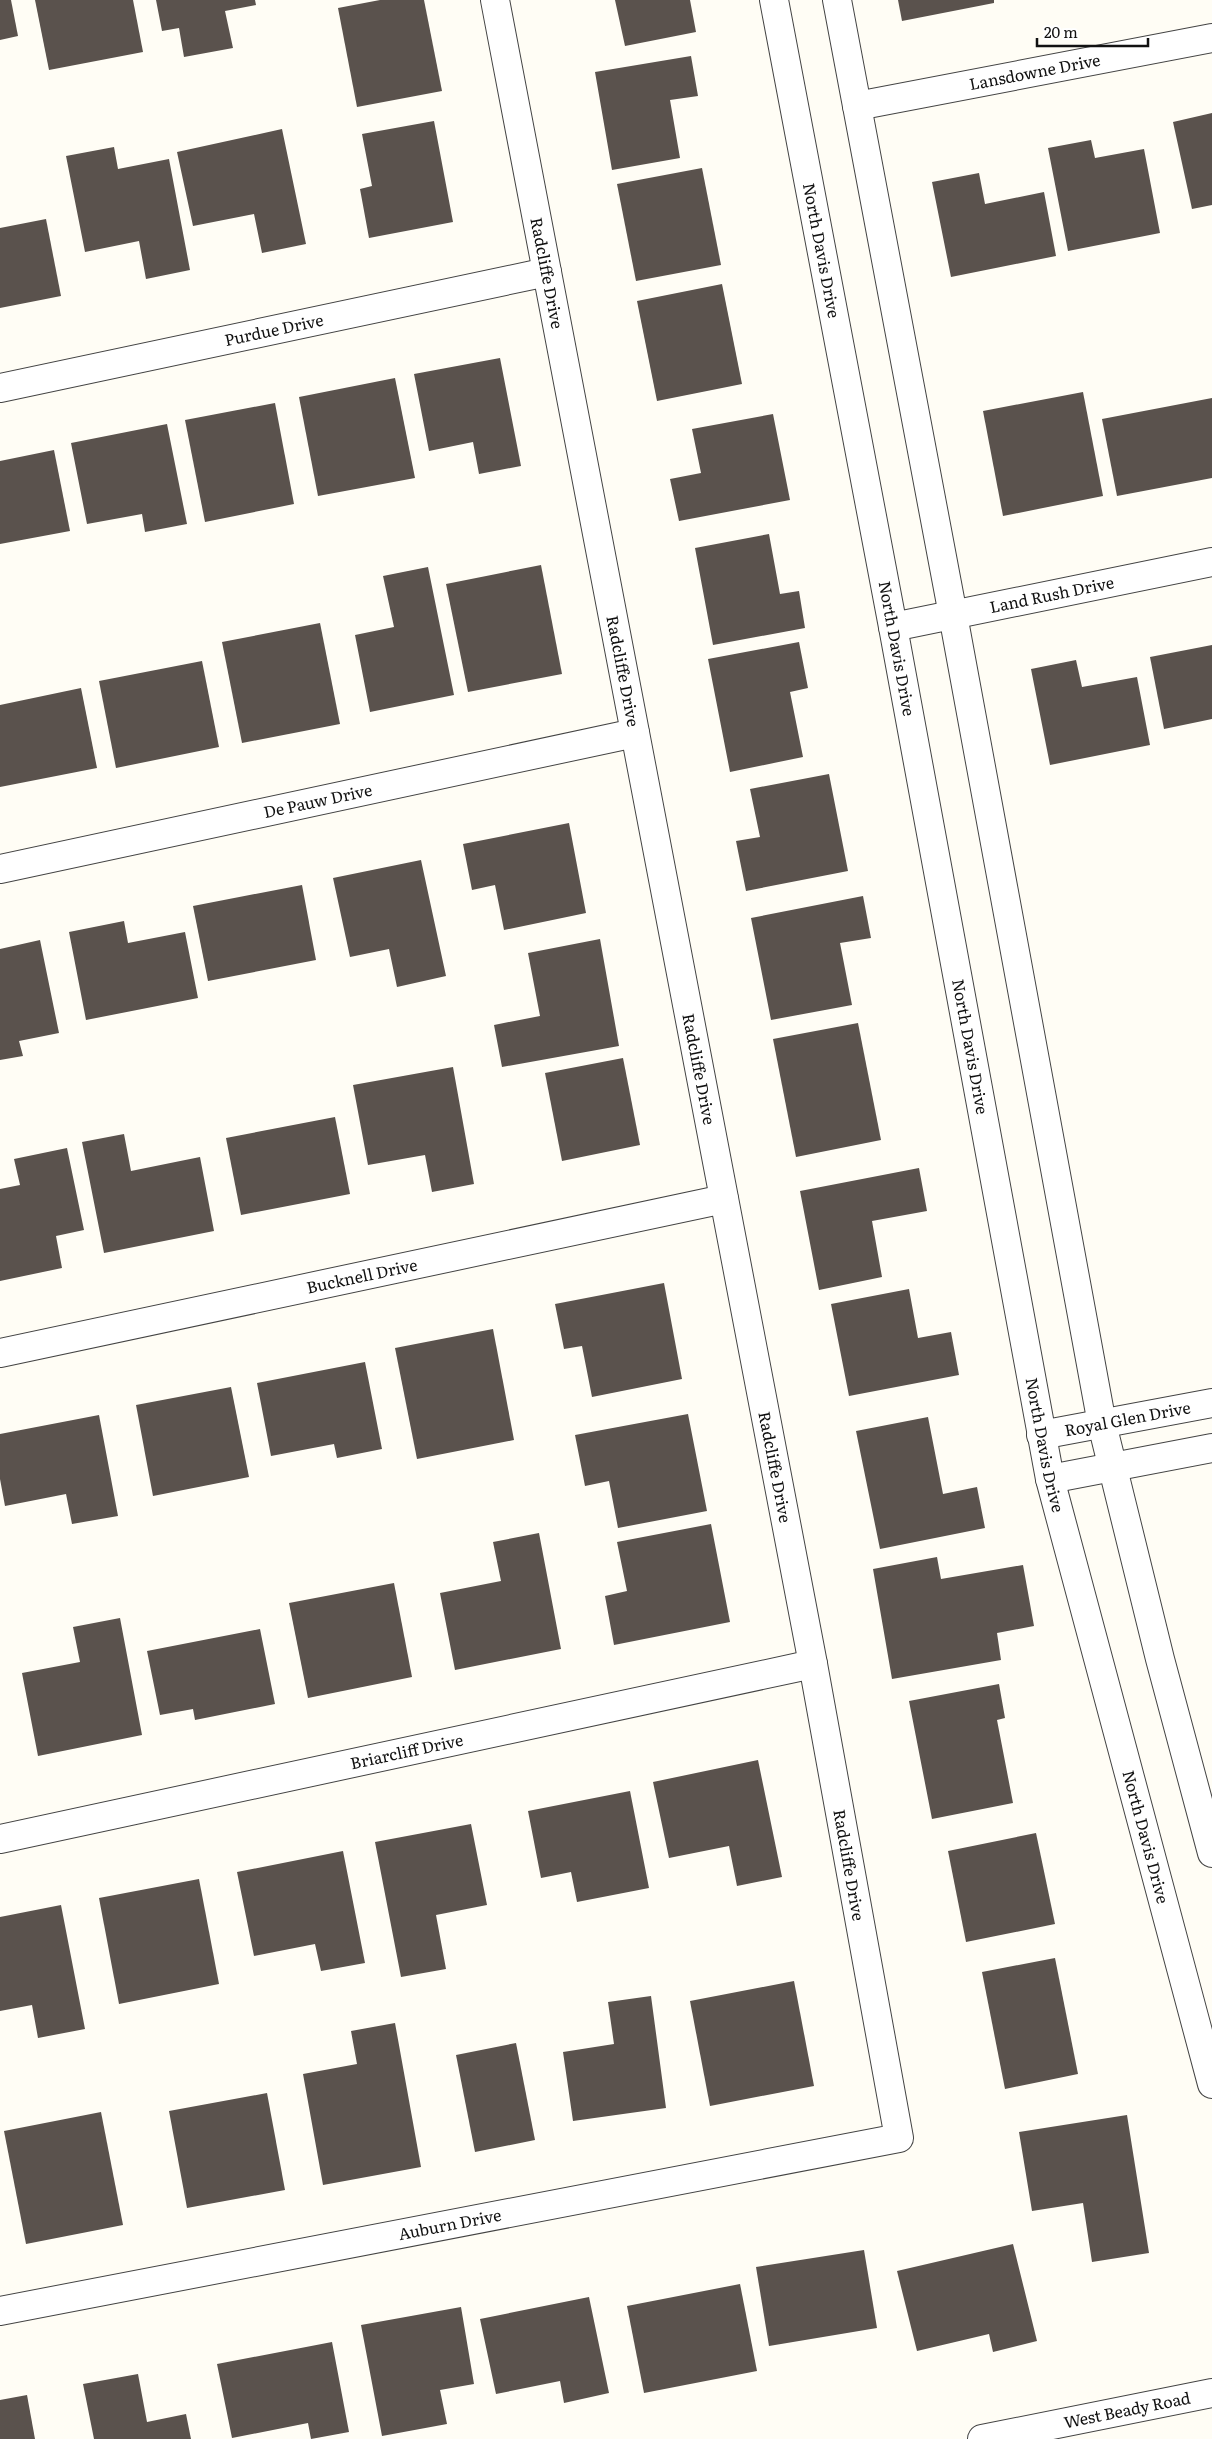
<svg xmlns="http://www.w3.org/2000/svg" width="1212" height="2439" font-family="Literata,serif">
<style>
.building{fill:#5a524d}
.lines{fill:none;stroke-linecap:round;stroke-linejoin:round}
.minor-casing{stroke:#444;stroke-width:30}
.tertiary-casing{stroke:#444;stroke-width:30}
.minor{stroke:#fff;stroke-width:28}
.tertiary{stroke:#fff;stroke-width:28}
.labels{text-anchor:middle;stroke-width:5;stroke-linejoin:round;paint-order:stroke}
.street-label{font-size:16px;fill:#111;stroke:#fff}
</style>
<rect width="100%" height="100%" fill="#fffdf5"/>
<g class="building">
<path d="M0 0H11L18 36 0 40Z"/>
<path d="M35 0H133L143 52 49 70Z"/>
<path d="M156 0H255L256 5 225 11 233 48 184 57 179 28 162 31Z"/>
<path d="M380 0H424L442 91 357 107 338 8Z"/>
<path d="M615 0H690L696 32 625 46Z"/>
<path d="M898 0H994V3L902 21Z"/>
<path d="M691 56 698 96 670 100 680 158 612 170 595 72Z"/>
<path d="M1212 113V205L1192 209 1173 122Z"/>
<path d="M434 121 453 222 369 238 360 189 372 186 362 134Z"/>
<path d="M282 129 306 244 262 253 254 214 193 226 177 152Z"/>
<path d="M1091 140 1095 158 1144 149 1160 233 1068 251 1048 148Z"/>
<path d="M114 147 118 169 169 159 190 270 146 279 139 241 85 252 66 156Z"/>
<path d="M702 168 721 265 636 281 617 184Z"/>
<path d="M979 173 985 204 1044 192 1056 256 951 277 932 182Z"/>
<path d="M46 219 61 296 0 308V228Z"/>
<path d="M722 284 742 384 657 401 637 301Z"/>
<path d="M500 358 521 466 479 474 473 442 429 451 414 374Z"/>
<path d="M395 378 415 478 318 496 299 397Z"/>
<path d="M1083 392 1103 496 1003 516 983 411Z"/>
<path d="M1212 398V478L1117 496 1102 419Z"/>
<path d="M275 403 294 504 205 522 185 420Z"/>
<path d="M773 414 790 500 679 521 670 479 701 473 692 429Z"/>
<path d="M167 424 187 524 145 532 142 514 87 524 71 443Z"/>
<path d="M54 450 70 531 0 544V461Z"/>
<path d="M769 534 780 594 799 591 805 628 713 645 695 548Z"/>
<path d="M541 565 562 674 468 692 446 584Z"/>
<path d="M428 567 454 695 370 712 355 635 394 627 383 576Z"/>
<path d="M320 623 340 724 242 743 222 642Z"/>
<path d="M799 642 808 688 790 692 803 757 730 772 708 659Z"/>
<path d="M1212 645V719L1164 729 1150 657Z"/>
<path d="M1076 660 1082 687 1137 677 1150 745 1050 765 1031 669Z"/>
<path d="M202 661 219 747 116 768 99 681Z"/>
<path d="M81 688 97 768 0 787V705Z"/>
<path d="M829 774 848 871 746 891 736 841 760 837 750 789Z"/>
<path d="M569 823 586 913 504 930 495 885 472 890 463 844Z"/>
<path d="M421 860 446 976 397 987 389 949 350 957 333 878Z"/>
<path d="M302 885 316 960 208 981 193 906Z"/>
<path d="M863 896 871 938 840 943 852 1005 771 1020 751 918Z"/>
<path d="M124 921 128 943 185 932 198 998 86 1020 69 932Z"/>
<path d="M600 939 619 1046 502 1067 494 1025 540 1016 528 953Z"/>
<path d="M40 940 59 1033 19 1041 23 1056 0 1060V949Z"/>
<path d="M858 1023 881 1140 796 1157 773 1039Z"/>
<path d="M623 1058 640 1145 562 1161 545 1073Z"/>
<path d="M453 1067 474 1184 432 1192 425 1155 368 1165 353 1085Z"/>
<path d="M335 1117 350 1194 241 1215 226 1138Z"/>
<path d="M124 1134 131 1171 200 1157 214 1231 104 1253 82 1142Z"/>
<path d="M67 1148 84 1230 56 1236 62 1268 0 1281V1189L20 1185 14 1159Z"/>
<path d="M919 1168 927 1211 872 1221 882 1277 819 1290 800 1191Z"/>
<path d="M664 1283 682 1379 592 1397 582 1346 564 1349 555 1304Z"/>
<path d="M909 1289 918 1338 951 1332 959 1375 849 1396 831 1304Z"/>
<path d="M493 1329 514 1440 417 1459 395 1348Z"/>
<path d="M365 1362 382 1449 337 1458 334 1444 271 1456 257 1383Z"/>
<path d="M231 1387 249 1477 153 1496 136 1405Z"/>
<path d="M688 1414 707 1511 618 1528 609 1481 585 1486 575 1435Z"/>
<path d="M99 1415 118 1516 72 1524 66 1494 5 1506 0 1479V1434Z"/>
<path d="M928 1417 943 1494 977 1487 985 1528 880 1549 856 1431Z"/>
<path d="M711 1524 730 1622 614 1645 605 1596 627 1591 617 1542Z"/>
<path d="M539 1533 561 1649 455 1670 440 1593 501 1581 493 1542Z"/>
<path d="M937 1557 941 1579 1023 1565 1034 1626 997 1633 1001 1660 892 1679 873 1569Z"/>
<path d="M394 1583 412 1677 308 1698 289 1603Z"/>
<path d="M120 1618 142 1735 38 1756 22 1673 80 1662 73 1627Z"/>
<path d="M260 1629 275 1704 195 1720 193 1709 160 1715 147 1651Z"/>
<path d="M999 1684 1005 1718 997 1720 1013 1803 932 1819 909 1701Z"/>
<path d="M758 1760 782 1877 737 1886 729 1846 669 1858 653 1782Z"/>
<path d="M630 1791 649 1888 577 1902 571 1872 541 1878 528 1811Z"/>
<path d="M471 1824 487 1905 436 1915 446 1969 401 1977 375 1842Z"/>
<path d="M1036 1833 1055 1924 966 1942 948 1851Z"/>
<path d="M343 1851 365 1963 321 1971 315 1944 254 1956 237 1872Z"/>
<path d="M199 1879 219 1984 119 2004 99 1898Z"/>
<path d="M61 1905 85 2029 38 2038 32 2005 0 2011V1917Z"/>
<path d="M1055 1958 1078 2074 1005 2089 982 1972Z"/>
<path d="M794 1981 814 2086 710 2106 690 2001Z"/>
<path d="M651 1996 666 2108 573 2121 563 2052 614 2044 608 2002Z"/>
<path d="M395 2023 421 2167 323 2185 303 2074 357 2064 351 2031Z"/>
<path d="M516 2043 535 2140 475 2152 456 2055Z"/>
<path d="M267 2093 285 2190 187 2208 169 2111Z"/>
<path d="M101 2112 123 2225 26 2244 4 2131Z"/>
<path d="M1127 2115 1149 2253 1092 2262 1083 2203 1032 2211 1019 2132Z"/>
<path d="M1013 2244 1037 2341 993 2352 989 2334 917 2351 897 2271Z"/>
<path d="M864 2250 877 2328 769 2346 756 2267Z"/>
<path d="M740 2284 757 2371 644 2393 627 2306Z"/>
<path d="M589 2297 609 2393 564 2403 560 2381 496 2394 480 2319Z"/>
<path d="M461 2307 474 2384 440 2390 447 2424 382 2436 361 2325Z"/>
<path d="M332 2342 349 2432 311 2439 308 2423 232 2438 217 2364Z"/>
<path d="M138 2374 147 2422 186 2414 191 2439H94L83 2384Z"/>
<path d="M27 2395 35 2439H0V2400Z"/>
</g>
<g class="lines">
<g class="minor-casing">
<g id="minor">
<path id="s1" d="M857 106 1212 38"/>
<path id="s2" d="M0 388 547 272"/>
<path id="s3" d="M893 627 1212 562"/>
<path id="s4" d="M0 869 635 733"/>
<path id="s5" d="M0 1353 724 1199"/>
<path id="s6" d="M1041 1435 1212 1403"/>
<path d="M1050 1479 1212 1448"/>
<path id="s7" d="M0 1839 813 1664"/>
<path id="s8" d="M0 2311 899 2138 813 1664 495 0"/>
</g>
</g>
<g class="tertiary-casing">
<g id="tertiary">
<path id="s9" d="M774 0 893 627 1050 1479 1212 2084"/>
<path d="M837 0 953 615 1102 1424 1160 1659 1212 1853"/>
<path id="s10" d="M982 2439 1212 2393"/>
</g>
</g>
<use href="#minor" class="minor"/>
<use href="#tertiary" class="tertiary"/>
</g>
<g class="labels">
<g class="street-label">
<text dy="6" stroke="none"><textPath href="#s1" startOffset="181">Lansdowne Drive</textPath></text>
<text dy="6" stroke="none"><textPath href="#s9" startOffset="255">North Davis Drive</textPath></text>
<text transform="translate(547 273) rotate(79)" y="6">Radcliffe Drive</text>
<text dy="6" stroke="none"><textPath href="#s2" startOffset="280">Purdue Drive</textPath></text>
<text dy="6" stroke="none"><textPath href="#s3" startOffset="162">Land Rush Drive</textPath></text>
<text dy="6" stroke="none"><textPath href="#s9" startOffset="660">North Davis Drive</textPath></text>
<text transform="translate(623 671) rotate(79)" y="6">Radcliffe Drive</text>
<text dy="6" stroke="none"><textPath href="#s4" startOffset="325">De Pauw Drive</textPath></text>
<text dy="6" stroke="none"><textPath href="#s9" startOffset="1065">North Davis Drive</textPath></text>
<text transform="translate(699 1069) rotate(79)" y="6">Radcliffe Drive</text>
<text dy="6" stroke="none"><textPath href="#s5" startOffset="370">Bucknell Drive</textPath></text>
<text dy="6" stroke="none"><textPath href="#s6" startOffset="88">Royal Glen Drive</textPath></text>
<text dy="6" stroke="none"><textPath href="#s9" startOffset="1470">North Davis Drive</textPath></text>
<text transform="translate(775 1467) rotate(79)" y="6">Radcliffe Drive</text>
<text dy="6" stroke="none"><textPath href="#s7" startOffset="416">Briarcliff Drive</textPath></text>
<text dy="6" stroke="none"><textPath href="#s9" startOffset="1875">North Davis Drive</textPath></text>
<text transform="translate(849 1865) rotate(80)" y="6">Radcliffe Drive</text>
<text dy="6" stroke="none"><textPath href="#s8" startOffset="458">Auburn Drive</textPath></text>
<text dy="6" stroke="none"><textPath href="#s10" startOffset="148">West Beady Road</textPath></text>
</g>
</g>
<path d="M1037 38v8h111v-8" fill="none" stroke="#111111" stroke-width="2.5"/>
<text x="1044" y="38" font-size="15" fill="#111111" stroke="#ffffff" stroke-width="4" paint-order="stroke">20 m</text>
</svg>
